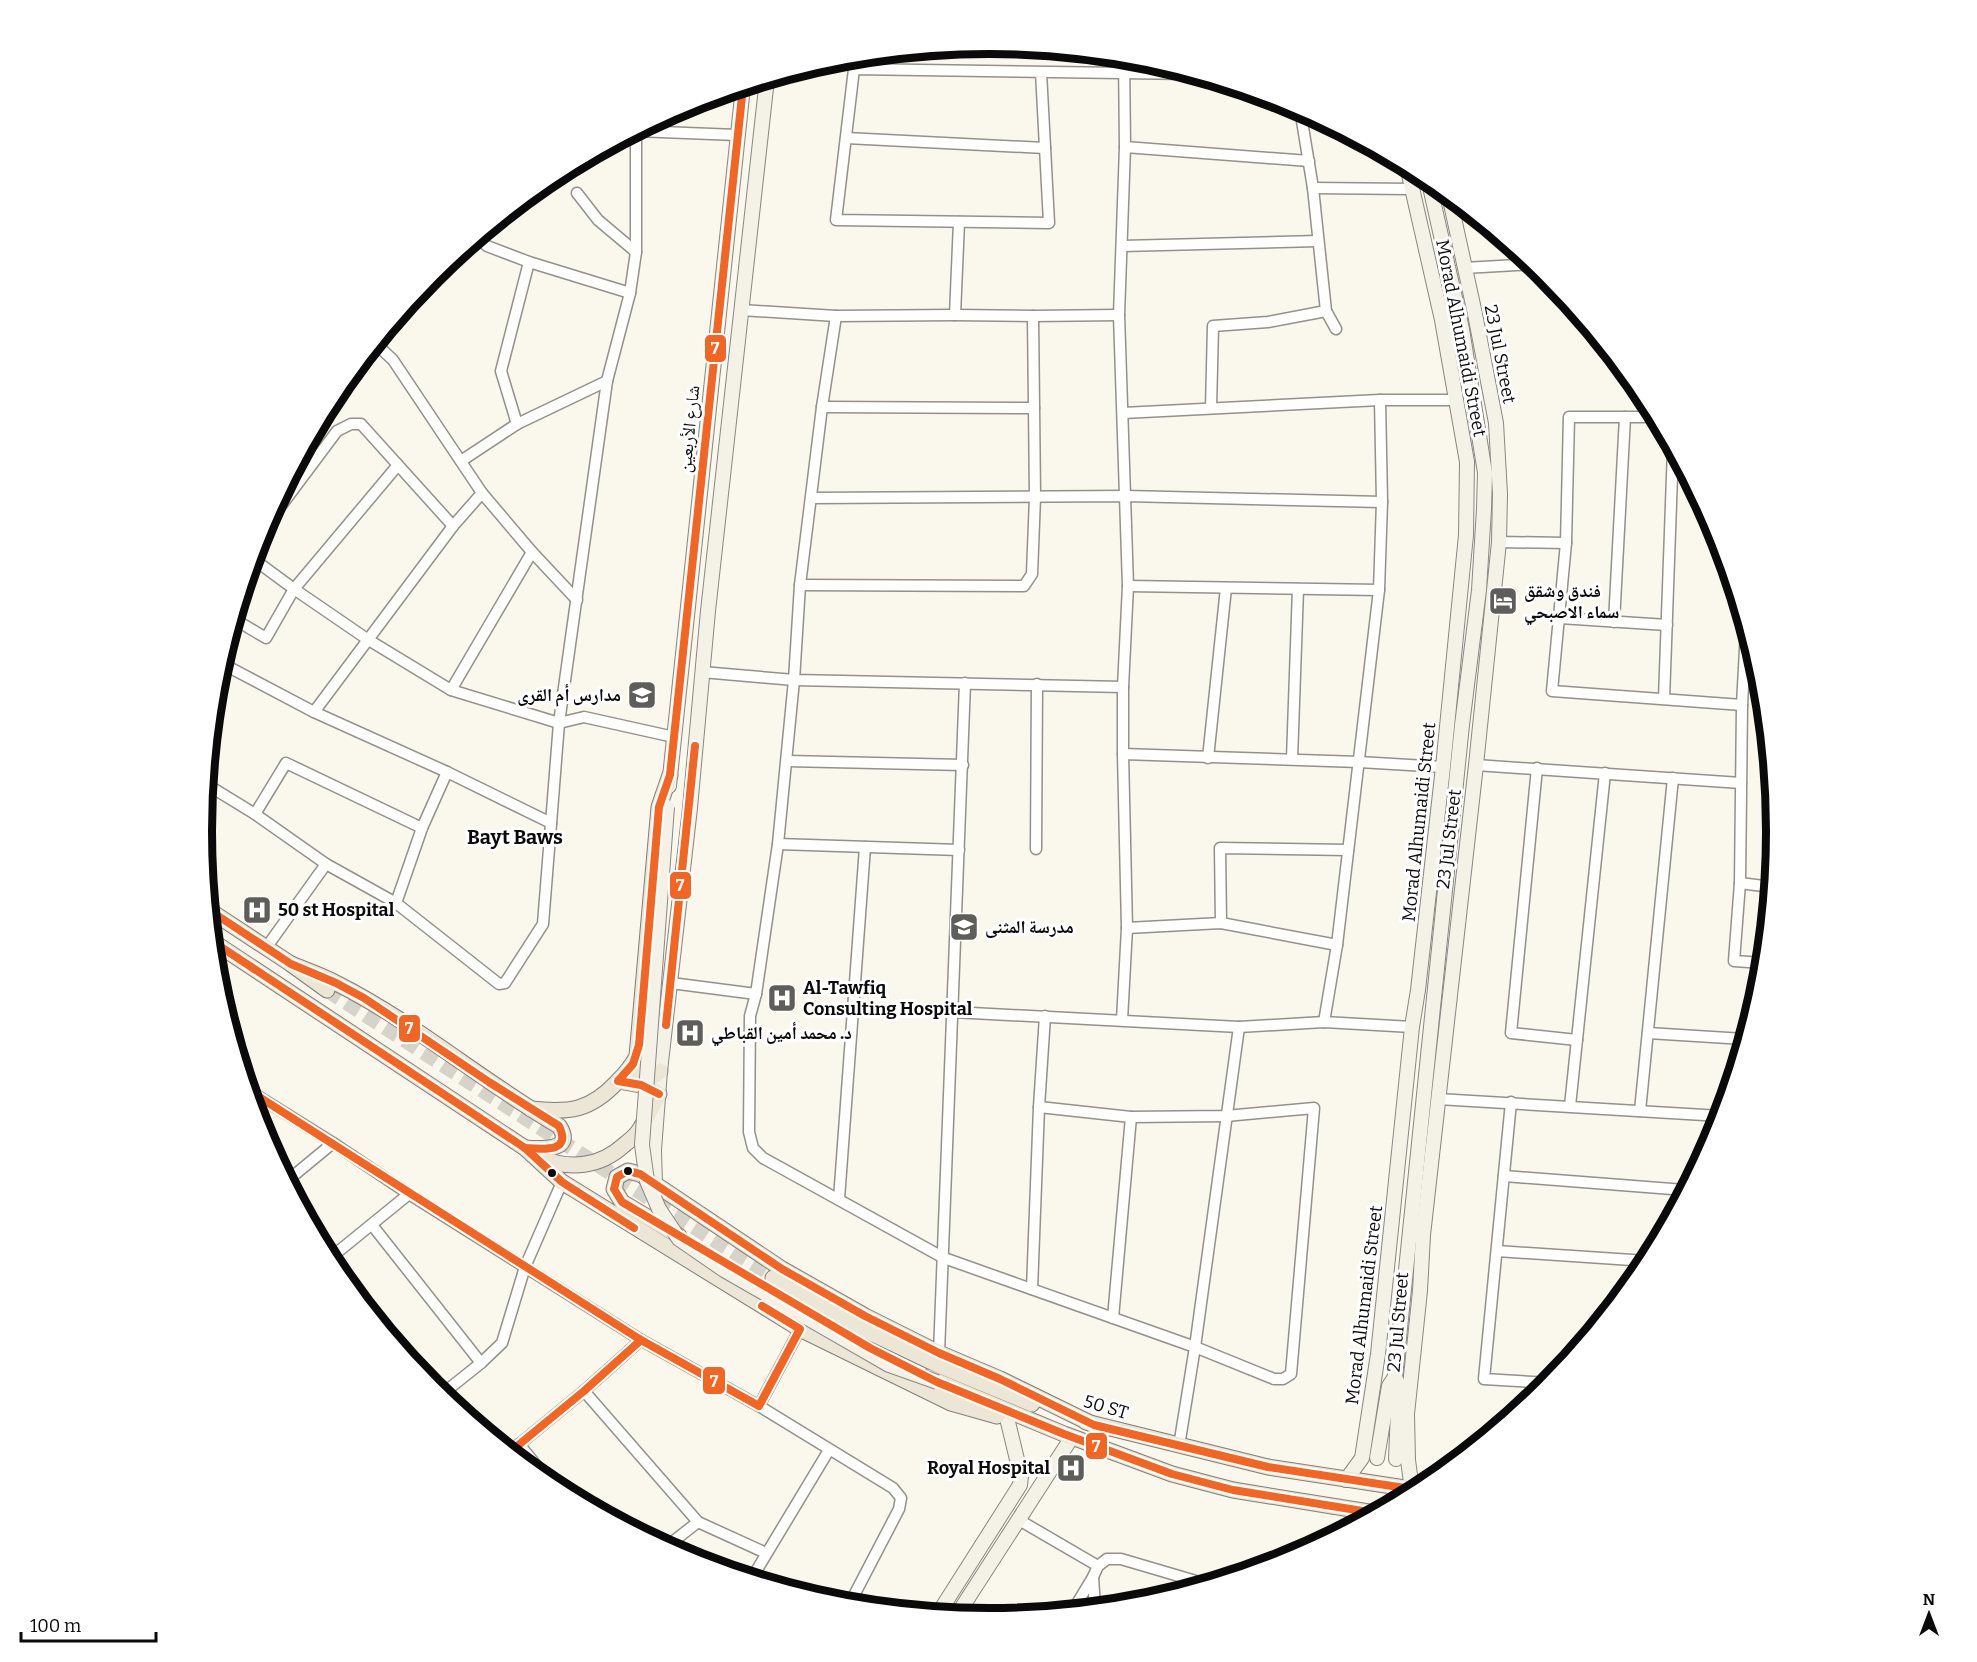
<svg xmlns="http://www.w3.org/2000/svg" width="1977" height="1662" font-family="Bitter,'Noto Naskh Arabic',serif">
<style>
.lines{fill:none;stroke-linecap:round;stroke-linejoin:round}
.primary-tunnel{stroke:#d6d3cb;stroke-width:15;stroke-dasharray:15 8;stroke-linecap:butt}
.street-casing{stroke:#92918c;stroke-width:13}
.secondary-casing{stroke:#898783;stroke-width:16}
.primary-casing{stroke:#7f7e7a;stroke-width:17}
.street{stroke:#fefefc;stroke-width:10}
.secondary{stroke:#f4f2e7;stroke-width:14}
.primary{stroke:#ece6d6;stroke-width:15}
.secondary-bridge-casing{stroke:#898783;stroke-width:16;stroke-linecap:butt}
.secondary-bridge{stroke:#f4f2e7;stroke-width:14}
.bus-1-casing{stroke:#fff;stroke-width:12}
.bus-1{stroke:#f26522;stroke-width:8}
.bus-dot{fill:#0a0a0a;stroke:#fff;stroke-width:2}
.labels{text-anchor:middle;stroke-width:6;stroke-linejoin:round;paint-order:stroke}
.street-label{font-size:18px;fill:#0a0a0a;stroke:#fff}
.poi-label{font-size:18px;font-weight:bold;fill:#0a0a0a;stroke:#fff;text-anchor:start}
.neighbourhood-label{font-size:20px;font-weight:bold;fill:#0a0a0a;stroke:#fff}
.rim{fill:none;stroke:#0a0a0a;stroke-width:8}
.line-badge{stroke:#fff;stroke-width:2}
.badge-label{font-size:16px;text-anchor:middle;font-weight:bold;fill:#fff}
</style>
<rect width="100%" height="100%" fill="#faf7ed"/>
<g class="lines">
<path class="primary-tunnel" d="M327 990 773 1278"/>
<g class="street-casing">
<g id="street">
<path d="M1041 72 1049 223 836 220 854 69 1192 74"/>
<path d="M1300 109 1313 188 1326 311 1336 329"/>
<path d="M636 131 737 135"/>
<path d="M846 138 1045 148"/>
<path d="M1125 147 1309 161"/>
<path d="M1313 188 1411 189"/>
<path d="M577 193 598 220 636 252"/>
<path d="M477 237 487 246 529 262 630 293"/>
<path d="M1122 246 1318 241"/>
<path d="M1464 268 1533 264"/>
<path d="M741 310 836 316 955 315 1033 316 1119 315"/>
<path d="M955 315 959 222"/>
<path d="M836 316 822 407 800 585 794 680 778 844 756 994 750 1016 749 1132 753 1148 763 1158 944 1258 1195 1347 1274 1379H1283L1291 1374 1314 1108 1226 1116 1131 1117 1039 1107"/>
<path d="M375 343 393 360 482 493 532 552 577 600"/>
<path d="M822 407 1034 408"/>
<path d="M1211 408 1213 326 1268 322 1326 311"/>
<path d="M1123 413 1380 400H1457"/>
<path d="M1656 417H1569L1566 543 1552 691 1742 705"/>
<path d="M517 424 501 371 529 262"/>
<path d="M461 461 517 424 607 381"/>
<path d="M812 498 1126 496 1382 502"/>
<path d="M260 534 337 431 351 424H361L453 526"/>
<path d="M1499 542 1566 543"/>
<path d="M252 558 294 589 367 639 451 690 559 723 584 717 674 737"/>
<path d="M800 585 1024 586 1032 574 1035 497 1033 316"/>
<path d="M1128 586 1379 590"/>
<path d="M1560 618 1667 625"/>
<path d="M234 619 266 638 294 589 398 465"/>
<path d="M1614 622 1625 417"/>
<path d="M1746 630 1742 705 1740 883 1734 961 1763 963"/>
<path d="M221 663 314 712 447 772 551 823"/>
<path d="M702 672 794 680 1123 687"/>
<path d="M451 690 532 552"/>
<path d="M1664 699 1673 448"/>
<path d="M314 712 453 526 482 493"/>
<path d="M1123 754 1359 762 1443 767"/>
<path d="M1208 758 1226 588"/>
<path d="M1292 759 1298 589"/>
<path d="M787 761 963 765"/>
<path d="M1476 765 1741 783"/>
<path d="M1537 768 1511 1033 1577 1040"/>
<path d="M206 784 255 814 326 864 396 903 499 984 505 983 543 924 559 723 607 381 630 293 636 252V131"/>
<path d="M255 814 286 763 422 828"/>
<path d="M778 844 959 850"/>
<path d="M1036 849 1037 684"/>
<path d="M1740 883 1771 887"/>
<path d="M396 903 422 828 447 772"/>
<path d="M1221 923 1220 848 1348 850"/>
<path d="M1127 928 1221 923 1337 945"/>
<path d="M266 948 326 864"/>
<path d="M671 983 756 994"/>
<path d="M953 1012 1239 1027 1324 1022 1412 1027"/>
<path d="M1122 1020 1127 928 1123 754V687L1128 586 1119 315 1125 147 1124 57"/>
<path d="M1324 1022 1337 945 1379 590 1382 502 1380 400"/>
<path d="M1648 1033 1744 1039"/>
<path d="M248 1090 333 1143 409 1194 641 1340 759 1406 893 1488 901 1498 899 1509 849 1605"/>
<path d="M1438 1099 1721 1116"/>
<path d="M1511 1102 1484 1379 1550 1383"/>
<path d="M1570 1106 1605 773"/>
<path d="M1640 1111 1673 778"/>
<path d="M1504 1176 1685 1190"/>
<path d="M287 1181 333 1143"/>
<path d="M839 1199 865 847"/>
<path d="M372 1225 481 1363"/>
<path d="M1497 1251 1647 1261"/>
<path d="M329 1259 409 1194"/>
<path d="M1032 1289 1039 1107 1045 1016"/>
<path d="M1113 1318 1131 1117"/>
<path d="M939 1353 965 683"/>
<path d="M584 1391 698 1522 766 1553"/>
<path d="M441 1395 481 1363 502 1343 525 1267 562 1182"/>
<path d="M759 1406 800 1329"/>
<path d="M519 1444 554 1487"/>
<path d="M1179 1446 1195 1347 1239 1027"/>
<path d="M510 1452 584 1391 641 1340"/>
<path d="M1019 1520 1098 1566"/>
<path d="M666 1547 698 1522"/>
<path d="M1093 1577 1095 1608"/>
<path d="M752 1578 829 1450"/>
<path d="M1073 1610 1093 1577 1098 1566 1107 1559H1121L1206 1584"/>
</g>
</g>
<g class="secondary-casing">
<g id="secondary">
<path d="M669 786 743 87"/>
<path d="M661 1189 655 1184 654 1150 660 1071 690 808 708 611 767 79"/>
<path d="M1377 1458 1389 1386 1395 1377"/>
<path d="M1396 1459 1399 1386 1395 1377 1462 725 1479 590 1484 509 1485 473 1462 329 1428 178"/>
<path d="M1346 1480 1362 1458 1378 1354 1412 1027 1418 990 1443 767 1466 535 1467 462 1442 320 1407 166"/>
<path d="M1412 1490 1408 1460 1407 1414 1420 1291 1423 1235 1476 765 1499 542 1500 494 1496 423 1475 314 1449 195"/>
<path d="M938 1614 1020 1485 1021 1476 1007 1418"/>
<path d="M957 1615 1072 1437"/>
</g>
</g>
<g class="primary-casing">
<g id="primary">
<path d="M209 910 291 964 327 990"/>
<path d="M212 941 525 1148 562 1182 800 1329 951 1403 997 1416"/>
<path d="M291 964C306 970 323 976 338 984 415 1023 483 1082 559 1126 576 1152 539 1149 525 1148"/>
<path d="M636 1072C644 1080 653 1080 660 1071"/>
<path d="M531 1109C569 1113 590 1111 617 1082 625 1074 632 1066 637 1056L659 807 670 775"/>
<path d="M541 1158C570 1170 600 1167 624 1145 629 1141 634 1137 638 1132 646 1120 652 1107 659 1094L641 1085 618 1081"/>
<path d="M679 1236 622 1202 614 1189 617 1177 628 1171 640 1174 782 1269 865 1316 939 1353 1000 1379 1094 1425"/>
<path d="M773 1278 869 1332 938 1365 1032 1404"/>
<path d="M927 1377 1064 1434 1172 1474 1233 1490 1375 1513"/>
<path d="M1086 1422 1268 1467 1418 1490"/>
</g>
</g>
<use href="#street" class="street"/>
<use href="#secondary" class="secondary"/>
<use href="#primary" class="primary"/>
<g class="secondary-bridge-casing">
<path id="secondary-bridge" d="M667 807 642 1145 647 1181 659 1209 679 1239 724 1270 889 1365 937 1382"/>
</g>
<use href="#secondary-bridge" class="secondary-bridge"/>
<g class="bus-1-casing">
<g id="bus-1">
<path d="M209 910 291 964 336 983 364 998 489 1082 559 1126C572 1153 543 1149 525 1148"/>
<path d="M212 941 525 1148 562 1182 634 1228"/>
<path d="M666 1025 695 746"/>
<path d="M248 1090 641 1340 759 1406 800 1329 762 1306"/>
<path d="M659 1094 641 1085 618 1081 633 1064 639 1045 659 807 670 775 743 87"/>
<path d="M510 1452 584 1391 641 1340"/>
<path d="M1375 1513 1233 1490 1172 1474 1064 1434 937 1382 870 1348 622 1202 614 1189 617 1177 628 1171 640 1174 782 1269 865 1316 939 1353 1000 1379 1094 1425 1268 1467 1418 1490"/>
</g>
</g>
<use href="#bus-1" class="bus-1"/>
</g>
<defs>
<g id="hotel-square" transform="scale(1.5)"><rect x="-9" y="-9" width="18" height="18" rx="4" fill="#5e5d59" stroke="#fff"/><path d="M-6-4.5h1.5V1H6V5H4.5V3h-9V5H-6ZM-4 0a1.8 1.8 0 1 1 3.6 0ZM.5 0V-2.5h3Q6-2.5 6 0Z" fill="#fff"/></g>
<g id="school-square" transform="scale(1.5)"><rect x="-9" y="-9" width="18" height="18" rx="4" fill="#5e5d59" stroke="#fff"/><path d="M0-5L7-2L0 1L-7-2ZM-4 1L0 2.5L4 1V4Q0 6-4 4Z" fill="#fff"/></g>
<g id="hospital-square" transform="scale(1.5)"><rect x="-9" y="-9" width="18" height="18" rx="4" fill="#5e5d59" stroke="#fff"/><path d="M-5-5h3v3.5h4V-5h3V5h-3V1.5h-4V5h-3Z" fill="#fff"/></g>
</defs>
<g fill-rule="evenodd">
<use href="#hotel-square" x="1503" y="601"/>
<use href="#school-square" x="642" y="695"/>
<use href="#hospital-square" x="257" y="910"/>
<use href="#school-square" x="964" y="927"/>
<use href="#hospital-square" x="782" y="998"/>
<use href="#hospital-square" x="690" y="1033"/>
<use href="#hospital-square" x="1071" y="1468"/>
</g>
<g class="bus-dot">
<circle cx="628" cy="1171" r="5"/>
<circle cx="552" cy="1173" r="5"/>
</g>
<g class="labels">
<g class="street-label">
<text transform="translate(1461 338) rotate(79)" y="6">Morad Alhumaidi Street</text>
<text transform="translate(1500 354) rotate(79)" y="6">23 Jul Street</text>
<text transform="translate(689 429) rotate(-84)" y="6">شارع الأربعين</text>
<text transform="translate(1419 822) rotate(-84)" y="6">Morad Alhumaidi Street</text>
<text transform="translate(1449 839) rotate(-83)" y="6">23 Jul Street</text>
<text transform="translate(1364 1305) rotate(-83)" y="6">Morad Alhumaidi Street</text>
<text transform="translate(1398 1322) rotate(-85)" y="6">23 Jul Street</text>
<text transform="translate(1106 1407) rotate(16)" y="6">50 ST</text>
</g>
<g class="poi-label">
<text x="1524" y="597">فندق وشقق<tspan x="1524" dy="21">سماء الاصبحي</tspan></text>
<text x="621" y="701" text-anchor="end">مدارس أم القرى</text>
<text x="278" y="916">50 st Hospital</text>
<text x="985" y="933">مدرسة المثنى</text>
<text x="803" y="994">Al-Tawfiq<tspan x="803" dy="21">Consulting Hospital</tspan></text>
<text x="711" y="1039">د. محمد أمين القباطي</text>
<text x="1050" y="1474" text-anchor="end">Royal Hospital</text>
</g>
<g class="neighbourhood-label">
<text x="515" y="844">Bayt Baws</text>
</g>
</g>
<path d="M0 0H1977V1662H0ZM212 831a777 777 0 1 1 1554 0a777 777 0 1 1-1554 0Z" fill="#fff" fill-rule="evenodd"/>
<path class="rim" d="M212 831a777 777 0 1 1 1554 0a777 777 0 1 1-1554 0Z"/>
<g class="line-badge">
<rect x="704" y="334" width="23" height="29" rx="6" fill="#f26522"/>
<rect x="669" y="871" width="23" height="29" rx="6" fill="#f26522"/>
<rect x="398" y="1014" width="23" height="29" rx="6" fill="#f26522"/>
<rect x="702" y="1366" width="24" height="29" rx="6" fill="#f26522"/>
<rect x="1085" y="1432" width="23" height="28" rx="6" fill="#f26522"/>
</g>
<g class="badge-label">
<text x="715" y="354">7</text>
<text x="680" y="891">7</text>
<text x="409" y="1034">7</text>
<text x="714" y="1387">7</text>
<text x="1096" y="1452">7</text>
</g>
<g transform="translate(1929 1614)" stroke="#ffffff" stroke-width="4.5" paint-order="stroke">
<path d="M0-4.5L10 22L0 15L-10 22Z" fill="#0a0a0a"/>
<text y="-9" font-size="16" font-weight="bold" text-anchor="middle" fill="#0a0a0a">N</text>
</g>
<path d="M21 1632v9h135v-9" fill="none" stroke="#0a0a0a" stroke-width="3"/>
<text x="30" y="1632" font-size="18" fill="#0a0a0a" stroke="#ffffff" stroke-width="4.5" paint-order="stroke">100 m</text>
</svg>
